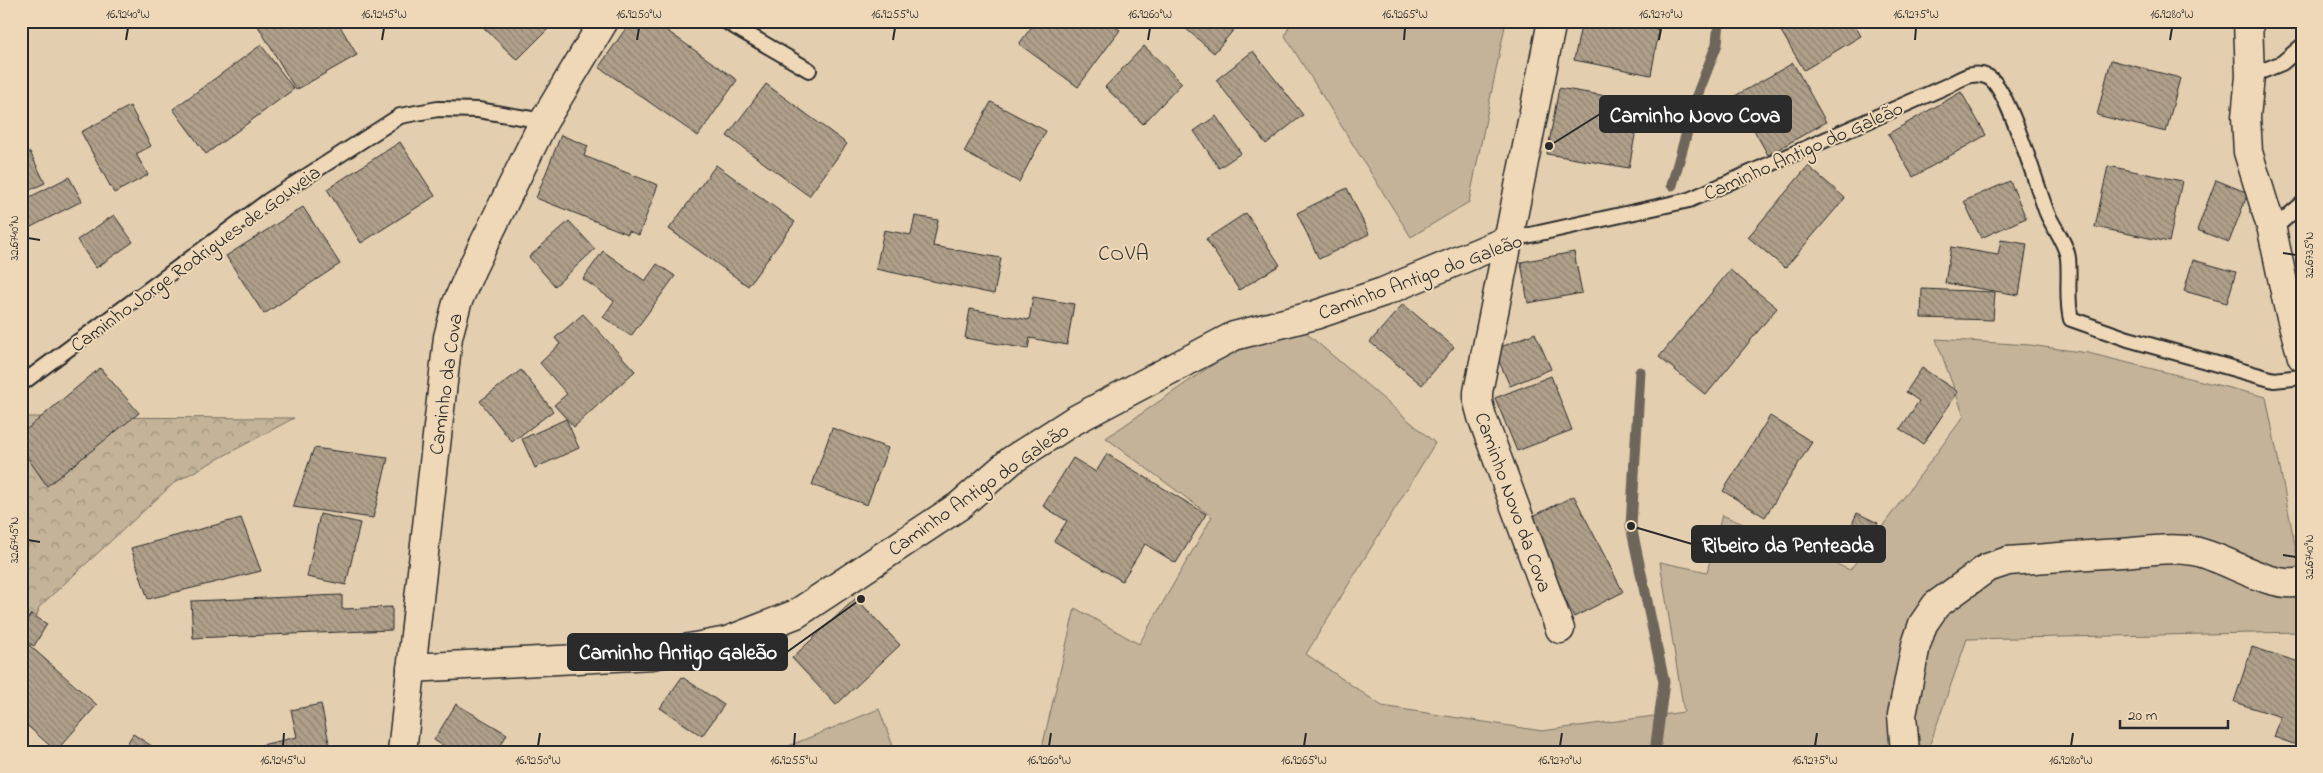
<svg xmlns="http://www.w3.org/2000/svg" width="2323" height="773" font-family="'Indie Flower',sans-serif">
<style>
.green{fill:#c4b399;stroke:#786f62}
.forest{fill:url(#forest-crowns);stroke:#786f62}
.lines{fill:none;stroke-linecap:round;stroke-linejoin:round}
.stream{stroke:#6e665a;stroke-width:11}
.building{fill:url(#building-back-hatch);stroke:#2b2b2b}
.lane-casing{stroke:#2b2b2b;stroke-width:18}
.street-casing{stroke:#2b2b2b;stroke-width:31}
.lane{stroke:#efd8b7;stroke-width:14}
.street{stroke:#efd8b7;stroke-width:28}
.ticks{fill:none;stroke:#2b2b2b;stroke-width:2}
.labels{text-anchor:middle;stroke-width:4;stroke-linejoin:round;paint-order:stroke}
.street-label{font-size:20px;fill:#2b2b2b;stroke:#efd8b7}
.neighbourhood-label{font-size:21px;letter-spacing:1px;fill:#2b2b2b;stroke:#efd8b7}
.leader{fill:none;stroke:#2b2b2b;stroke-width:2}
.callout-dot{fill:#2b2b2b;stroke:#efd8b7;stroke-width:2}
.callout{fill:#2b2b2b;stroke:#2b2b2b;stroke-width:2}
.callout-label{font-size:21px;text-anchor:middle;font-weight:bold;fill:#fff}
.neatline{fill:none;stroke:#2b2b2b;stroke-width:2}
.ticks-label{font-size:12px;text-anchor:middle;fill:#2b2b2b}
</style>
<defs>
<pattern id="forest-crowns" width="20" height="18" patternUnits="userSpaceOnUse" patternTransform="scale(1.25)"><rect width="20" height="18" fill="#c4b399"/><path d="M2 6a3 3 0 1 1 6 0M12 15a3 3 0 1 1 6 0" fill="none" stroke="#9f927d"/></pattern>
<pattern id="building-back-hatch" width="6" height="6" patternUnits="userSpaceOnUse" patternTransform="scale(1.25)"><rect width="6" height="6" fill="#b0a08a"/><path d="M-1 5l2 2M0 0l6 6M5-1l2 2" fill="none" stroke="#8f8371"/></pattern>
</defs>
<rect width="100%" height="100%" fill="#e3ceaf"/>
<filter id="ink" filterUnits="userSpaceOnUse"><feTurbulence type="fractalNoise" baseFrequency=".02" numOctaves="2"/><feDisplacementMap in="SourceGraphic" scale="10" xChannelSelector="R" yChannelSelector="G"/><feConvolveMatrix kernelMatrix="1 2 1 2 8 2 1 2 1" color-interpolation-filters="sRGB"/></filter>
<g filter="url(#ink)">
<g class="green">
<path d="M1291 21H1506L1469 202 1411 237 1285 36Z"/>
<path d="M1305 332 1435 443 1306 654 1382 706 1542 731 1684 712 1660 562 1707 572 1722 515 1850 570 1964 416 1936 339 2030 345 2088 353 2266 397 2302 581V632L1967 639 1930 744 1933 752H1041L1075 608 1139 644 1212 517 1106 438 1231 352Z"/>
<path d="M879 709 894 749 893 752H774Z"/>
</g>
<path class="forest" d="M21 417 294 418 175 482 39 607 21 687Z"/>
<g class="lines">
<g class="stream">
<path d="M1672 185 1698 93 1717 44 1719 21"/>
<path d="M1640 372 1631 526 1664 682 1655 752"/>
</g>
</g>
<g class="building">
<path d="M255 21H337L357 55 296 90Z"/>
<path d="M477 21H556L517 60Z"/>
<path d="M631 21H653L737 80 698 136 599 67Z"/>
<path d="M1036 21H1108L1120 30 1078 87 1019 44Z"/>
<path d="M1177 21H1241L1214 53Z"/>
<path d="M1582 21H1614L1659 30 1651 75 1574 60Z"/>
<path d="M1775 21H1852L1861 36 1804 70Z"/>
<path d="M2151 21H2171L2165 30Z"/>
<path d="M261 45 294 89 206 154 173 109Z"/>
<path d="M1144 46 1182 83 1143 124 1105 87Z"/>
<path d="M1253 51 1303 115 1266 144 1216 80Z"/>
<path d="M2111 60 2180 78 2166 132 2097 115Z"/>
<path d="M1793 63 1826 122 1768 155 1735 96Z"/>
<path d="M766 84 847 144 809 196 727 136Z"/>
<path d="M1559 88 1641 102 1629 168 1547 154Z"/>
<path d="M1961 92 1986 135 1913 177 1888 134Z"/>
<path d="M991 102 1046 131 1019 182 964 152Z"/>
<path d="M130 106 151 146 136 154 148 175 114 193 81 132Z"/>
<path d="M1216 116 1241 153 1219 168 1194 131Z"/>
<path d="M561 135 588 146 584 156 658 185 639 235 629 231 628 234 536 198Z"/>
<path d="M400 142 435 196 361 243 327 189Z"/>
<path d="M30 152 45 183 21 194V157Z"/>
<path d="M716 165 795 222 748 286 669 229Z"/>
<path d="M1808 166 1845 198 1785 268 1748 237Z"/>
<path d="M2108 166 2182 181 2169 242 2095 227Z"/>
<path d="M69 177 82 201 21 232V208L29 204 26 199Z"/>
<path d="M2216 180 2248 193 2229 242 2197 230Z"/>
<path d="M2010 181 2026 218 1981 238 1964 201Z"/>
<path d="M1347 188 1369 234 1319 259 1297 213Z"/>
<path d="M303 207 340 264 264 314 226 256Z"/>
<path d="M1246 213 1280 265 1239 290 1206 239Z"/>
<path d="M114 215 133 242 96 268 77 240Z"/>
<path d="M915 216 938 220 933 246 1001 258 994 294 876 269 884 230 911 235Z"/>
<path d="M569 221 595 249 555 286 529 257Z"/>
<path d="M2001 240 2027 244 2019 295 1945 283 1951 247 1998 255Z"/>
<path d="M603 251 645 281 657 264 675 276 631 336 603 317 614 301 583 279Z"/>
<path d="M1574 252 1582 293 1528 303 1521 262Z"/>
<path d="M2193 260 2236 272 2227 303 2184 291Z"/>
<path d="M1730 270 1777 308 1706 395 1659 357Z"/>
<path d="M1922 289 1995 292 1993 320 1921 318Z"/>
<path d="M1033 297 1074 304 1067 345 1030 338 1028 349 965 338 970 309 1029 320Z"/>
<path d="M1403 304 1454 347 1422 385 1370 342Z"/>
<path d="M583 314 635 371 574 427 554 405 567 394 540 363 560 344 555 338Z"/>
<path d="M1535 333 1551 369 1510 386 1494 350Z"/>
<path d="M100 368 139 413 47 486 21 448V434Z"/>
<path d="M1922 368 1958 392 1923 444 1900 429 1919 401 1906 392Z"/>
<path d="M521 370 553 411 512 442 480 401Z"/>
<path d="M1551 376 1572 430 1517 451 1495 398Z"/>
<path d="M1770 416 1812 442 1765 517 1723 491Z"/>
<path d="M566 419 579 448 535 468 522 439Z"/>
<path d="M832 428 888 448 867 505 812 485Z"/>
<path d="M314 448 388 458 373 518 293 507Z"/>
<path d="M1107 454 1206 514 1176 563 1145 544 1122 581 1054 541 1067 521 1043 506 1073 458 1096 472Z"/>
<path d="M1574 496 1623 592 1574 617 1525 520Z"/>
<path d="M1857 513 1878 523 1868 543 1848 533Z"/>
<path d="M320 514 360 523 346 585 307 577Z"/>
<path d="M241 518 261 571 148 599 131 548Z"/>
<path d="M342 595V609L392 607V630L193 638 191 601Z"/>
<path d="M856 598 900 645 836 705 792 658Z"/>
<path d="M31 614 47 624 34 646 21 638V629Z"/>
<path d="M29 645 97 705 56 751 21 720V654Z"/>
<path d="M2252 647 2302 663V747L2274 737 2281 717 2234 702Z"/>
<path d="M682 677 724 705 702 736 660 708Z"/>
<path d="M321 704 331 752H245L244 749 297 737 291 710Z"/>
<path d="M456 704 507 734 497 752H453L434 740Z"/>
<path d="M133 734 161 752H122Z"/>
</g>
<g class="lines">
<g class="lane-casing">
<g id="lane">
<path d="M725 21 809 70"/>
<path d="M2250 76 2282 63 2302 46"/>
<path d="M2272 230 2302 204"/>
<path d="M1508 240 1689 200 1949 85C1961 79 1973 70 1988 77 2008 86 2037 188 2047 213 2053 227 2066 243 2068 258 2070 279 2066 299 2071 319L2128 339 2274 380 2302 377"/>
<path d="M21 384 268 201 400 116 438 109 478 110 544 121"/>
</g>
</g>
<g class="street-casing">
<g id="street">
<path d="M1552 21 1478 392V402L1482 417 1560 629"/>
<path d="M2248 21 2250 76 2246 117 2248 152 2272 230 2288 306 2302 357"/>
<path d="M411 668 652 655 727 641 796 614 959 506 1012 460 1073 421 1234 336 1315 315 1383 292 1508 240"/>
<path d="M402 752 448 337 457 303 472 268 544 121 604 21"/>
<path d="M1905 752 1902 715 1916 645 1923 624 1936 605 1987 568 2008 561C2046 558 2084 555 2122 553 2145 551 2170 547 2194 551 2226 557 2270 590 2302 582"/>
</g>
</g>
<use href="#lane" class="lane"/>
<use href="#street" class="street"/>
</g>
</g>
<path class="ticks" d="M126 40 128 28M382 40 384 28M637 40 639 28M893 40 895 28M1148 40 1150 28M1404 40 1405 28M1659 40 1661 28M1915 40 1916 28M2170 40 2172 28M28 238 40 240M2283 253 2296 255M28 540 40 542M2283 555 2296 557M283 746 284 733M538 746 540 733M794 746 795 733M1049 746 1051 733M1304 746 1306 733M1560 746 1562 733M1815 746 1817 733M2071 746 2073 733"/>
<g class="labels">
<g class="street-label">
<text transform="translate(1803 150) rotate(-24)" y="7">Caminho Antigo do Galeão</text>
<text transform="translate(195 258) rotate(-36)" y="7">Caminho Jorge Rodrigues de Gouveia</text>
<text transform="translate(1420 276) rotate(-20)" y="7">Caminho Antigo do Galeão</text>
<text transform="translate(445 384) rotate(-82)" y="7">Caminho da Cova</text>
<text transform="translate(978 489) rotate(-35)" y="7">Caminho Antigo do Galeão</text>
<text transform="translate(1514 502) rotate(70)" y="7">Caminho Novo da Cova</text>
</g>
<g class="neighbourhood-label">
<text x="1124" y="260">COVA</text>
</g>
</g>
<path class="leader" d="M1549 146L1600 114M1631 526L1692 544M861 599L787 652"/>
<g class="callout-dot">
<circle cx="1549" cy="146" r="5"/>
<circle cx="1631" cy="526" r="5"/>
<circle cx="861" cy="599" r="5"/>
</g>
<g class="callout">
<rect x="1600" y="96" width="191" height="36" rx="5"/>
<rect x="1692" y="526" width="193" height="36" rx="5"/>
<rect x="568" y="634" width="219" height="36" rx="5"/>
</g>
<g class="callout-label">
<text x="1695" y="122">Caminho Novo Cova</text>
<text x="1788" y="552">Ribeiro da Penteada</text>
<text x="678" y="659">Caminho Antigo Galeão</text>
</g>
<rect width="2323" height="773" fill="none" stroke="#efd8b7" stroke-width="55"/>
<path d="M2120 720v8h108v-8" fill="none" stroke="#2b2b2b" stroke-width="2.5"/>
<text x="2128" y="720" font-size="15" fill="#2b2b2b" stroke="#efd8b7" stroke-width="4" paint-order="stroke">20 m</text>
<rect x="28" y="28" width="2268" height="718" class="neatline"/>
<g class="ticks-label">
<text x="128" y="18">16.9240°W</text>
<text x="384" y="18">16.9245°W</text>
<text x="639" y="18">16.9250°W</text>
<text x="895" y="18">16.9255°W</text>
<text x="1150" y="18">16.9260°W</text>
<text x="1405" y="18">16.9265°W</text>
<text x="1661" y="18">16.9270°W</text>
<text x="1916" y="18">16.9275°W</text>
<text x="2172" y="18">16.9280°W</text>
<text transform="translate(14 238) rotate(-90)" y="4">32.6740°N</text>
<text transform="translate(2309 255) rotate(-90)" y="4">32.6735°N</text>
<text transform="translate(14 540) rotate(-90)" y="4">32.6745°N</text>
<text transform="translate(2309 557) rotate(-90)" y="4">32.6740°N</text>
<text x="283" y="764">16.9245°W</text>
<text x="538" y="764">16.9250°W</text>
<text x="794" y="764">16.9255°W</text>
<text x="1049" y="764">16.9260°W</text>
<text x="1304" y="764">16.9265°W</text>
<text x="1560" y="764">16.9270°W</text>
<text x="1815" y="764">16.9275°W</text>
<text x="2071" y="764">16.9280°W</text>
</g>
</svg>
